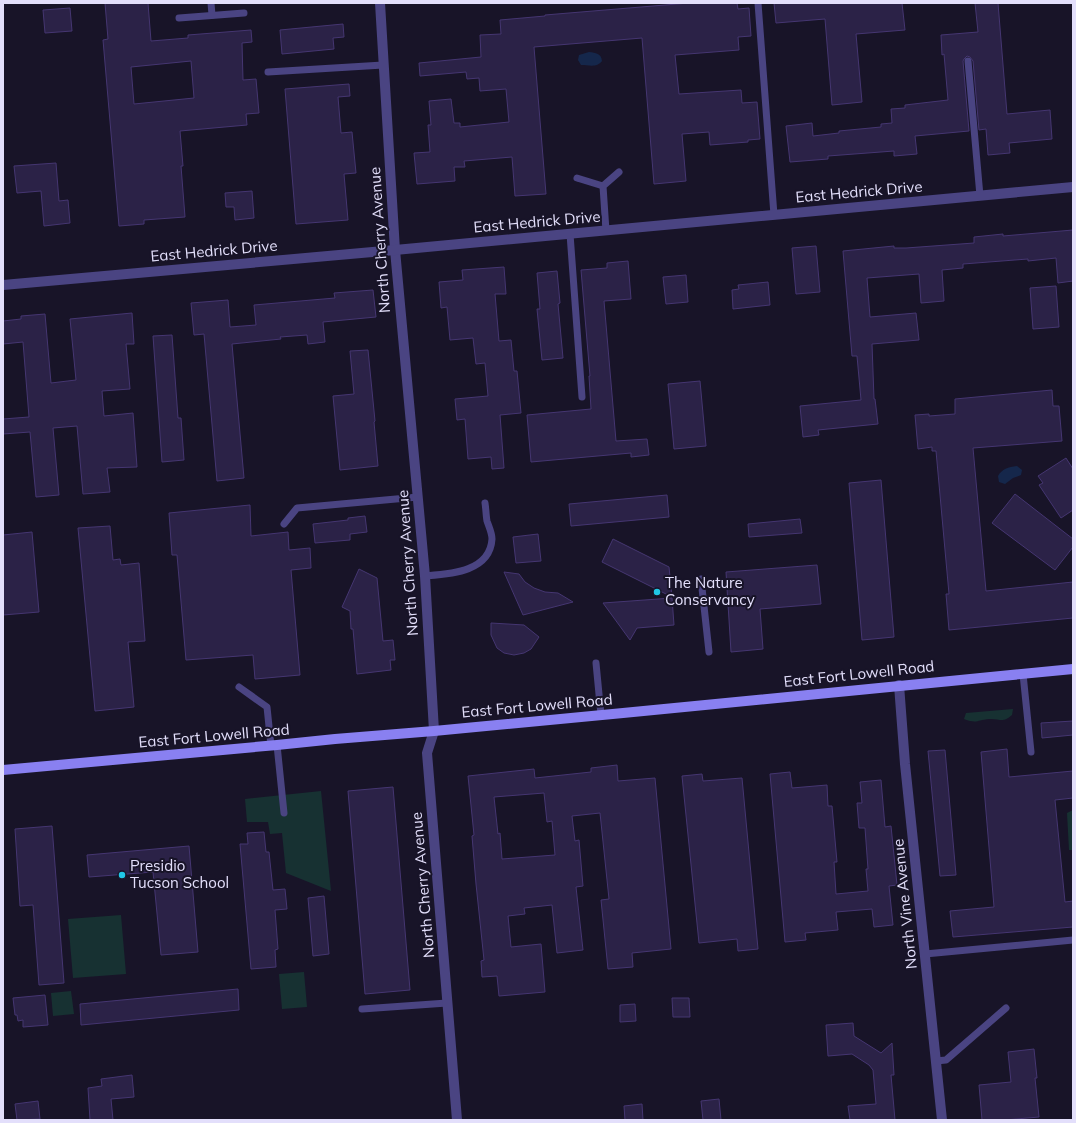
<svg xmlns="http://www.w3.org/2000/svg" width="1076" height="1123" font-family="Mulish,sans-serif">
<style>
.green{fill:#173132}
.water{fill:#15274b}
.building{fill:#2b2247;stroke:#453671;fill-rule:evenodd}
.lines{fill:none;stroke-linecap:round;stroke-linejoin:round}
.lane{stroke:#4a4482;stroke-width:7}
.street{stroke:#4a4482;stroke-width:10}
.secondary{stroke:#8980f1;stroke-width:10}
.poi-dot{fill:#20c7e6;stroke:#181428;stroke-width:1.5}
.labels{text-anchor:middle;stroke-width:4;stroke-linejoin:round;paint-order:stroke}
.street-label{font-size:15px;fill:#e3dffb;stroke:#181428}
.poi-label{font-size:15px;fill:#e3dffb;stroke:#181428;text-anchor:start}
</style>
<rect width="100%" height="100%" fill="#181428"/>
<g class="green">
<path d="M1013 709 1012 715C1002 724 1000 718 989 719 977 720 977 724 964 719L966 713Z"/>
<path d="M321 791 331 891 286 873 282 833 270 834 268 822H247L245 799Z"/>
<path d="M1073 810V850H1069L1067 813Z"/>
<path d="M121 915 126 974 73 978 68 919Z"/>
<path d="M304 972 307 1007 282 1009 279 974Z"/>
<path d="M71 991 74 1014 53 1016 51 993Z"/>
</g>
<g class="water">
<path d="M589 52C596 53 601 53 602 61 597 68 589 65 581 65L578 60 579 55Z"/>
<path d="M1017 466 1022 470 1021 475 1013 478 1005 484 999 482 998 476C1002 469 1008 467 1017 466Z"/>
</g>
<g class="building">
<path d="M105 3H148L151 41 188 38V35L251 30 252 42 242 43 243 80 256 79 259 113 246 114 247 125 180 131 183 166H181L185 217 144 220V224L119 226 103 40 108 39ZM191 61 194 98 134 104 131 67Z"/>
<path d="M689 3H737L738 9 749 8 751 36 738 37 739 50 675 55 679 94 741 90 742 103 757 102 760 139 748 140V142L710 145 709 132 682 134 686 181 654 184 642 38 534 47 546 194 515 196 512 157 464 161 465 167H454L455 181 417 184 414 153 430 152 428 125H431L429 101 451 99 454 123H460V127L509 122 506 89 480 91 479 78 467 79 466 72 420 76 419 63 481 57 480 35 501 34 500 20 545 16V15Z"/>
<path d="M774 3H902L905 30 856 34 862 102 832 105 825 19 776 23Z"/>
<path d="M975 3H998L1007 114 1050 110 1052 139 1009 143 1010 153 988 155 986 129 979 130 973 61 970 57 967 56 964 59 963 61 969 131 915 136 917 154 894 156V151L828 156V159L790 162 786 126 812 123 813 136 839 133V131L881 127V124L892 123 891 109 905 108V105L948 100 944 54 942 55 941 35 978 32Z"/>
<path d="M70 8 72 31 45 33 43 10Z"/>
<path d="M343 24 344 37 333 38 334 49 282 54 280 30Z"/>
<path d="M349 84 350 96 338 97 341 133 352 132 356 173 344 174 348 220 296 224 285 89Z"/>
<path d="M56 163 59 201 68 200 70 223 44 226 41 191 17 193 14 166Z"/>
<path d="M252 191 254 218 235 220 234 207H226L225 193Z"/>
<path d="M1073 230V281L1058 283 1056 258 1028 261V259L963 264V268L942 270 944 301 921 303 919 274 867 278 870 317 916 313 919 340 872 344 874 399H875L878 424 818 430 819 435 803 437 800 406 861 400 857 356H852L843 251 894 246V248H906L974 243V237L1003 234V236Z"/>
<path d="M816 246 820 292 796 294 792 248Z"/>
<path d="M628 261 631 299 604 301 616 441 647 439 649 455 631 457V453L531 462 527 415 591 409 589 376H590L581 270 607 268V263Z"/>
<path d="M504 267 506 294H495L499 341 511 340 514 371H517L521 413 500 415 504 468 492 469 491 457 468 459 465 419 457 420 455 399 488 396 485 363 476 364 473 338 450 340 447 307 441 308 439 282 463 280 462 270Z"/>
<path d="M557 271 560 303 558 304 563 358 542 360 537 309H540L537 273Z"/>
<path d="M686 275 688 302 666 304 663 277Z"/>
<path d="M768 282 770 305 733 309 732 290 739 289 738 285Z"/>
<path d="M1056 286 1059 327 1033 329 1030 288Z"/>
<path d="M373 290 376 317 323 322 325 342 308 344 307 335 280 337 281 339 232 344 244 478 217 481 204 334 194 335 191 303 228 300 230 327 256 325 254 305 335 298 334 293Z"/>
<path d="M132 313 134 344H126L130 389 102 391 104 416 133 413 137 467 107 468 110 492 83 494 77 426 53 428 59 495 36 497 30 432 3 434V419L29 417 23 342 3 344V321L21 319V316L45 314 51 383 76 380 70 319Z"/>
<path d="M172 335 178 418H181L184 460 162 462 153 336Z"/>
<path d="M368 350 375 421 374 422 378 466 340 470 333 396 354 394 350 351Z"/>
<path d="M700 381 706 446 674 449 668 384Z"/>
<path d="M1052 390 1053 406H1059L1062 441 973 448 986 591 1073 582V618L949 630 946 594H949L936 451H932V447L918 449 915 415 929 414V416L955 414V399Z"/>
<path d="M1066 458 1073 469V510L1061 518 1039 485 1043 483 1038 476Z"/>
<path d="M881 480 894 637 862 640 849 483Z"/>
<path d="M1015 494 1073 539V547L1055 570 992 523Z"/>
<path d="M667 495 669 517 571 526 569 504Z"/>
<path d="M250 505 251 536 288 532 289 550 310 548 311 568 291 570 300 675 255 679 253 655 186 660 177 555H172L169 513Z"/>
<path d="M365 516 367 532 350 534V540L315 543 313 524 348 520V518Z"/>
<path d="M800 519 802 533 749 537 748 524Z"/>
<path d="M110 526 113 560 120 559 121 565 139 563 145 641 128 642 134 707 95 711 78 528Z"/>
<path d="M32 532 39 612 3 615V535Z"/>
<path d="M538 534 541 561 516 563 513 537Z"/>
<path d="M613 539 669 567 672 597 602 562Z"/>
<path d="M817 565 821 604 760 609 763 649 731 652 726 572Z"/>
<path d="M359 569 377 578 383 641 393 640 395 660H390L391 670 357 674 353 629H351L350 611 342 607Z"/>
<path d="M504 572 519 574 525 582 534 588 545 592 558 593 573 602 523 615Z"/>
<path d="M672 598 674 625 637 628 630 640 603 603Z"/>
<path d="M491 623 524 625 539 637 531 649 524 653 514 655 504 653 497 648 491 635Z"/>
<path d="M1073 721V735L1042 738 1041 723Z"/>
<path d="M1007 749 1009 777 1073 771V798L1055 800 1065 902 1073 901V927L953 937 950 911 994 907 981 752Z"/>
<path d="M945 750 956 875 940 876 928 751Z"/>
<path d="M617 765 618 781 655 778 671 949 632 953 633 967 608 969 601 900 609 899 600 813 572 816 575 841 579 840 583 886 576 887 583 950 557 953 552 905 524 908 525 914 508 916 511 947 541 944 545 992 499 996 497 976 482 977 481 961 484 960 476 884 472 836 474 835 468 776 534 769 535 778 591 772V768ZM544 793 547 822 552 821 555 855 502 859 500 833 498 834 494 797Z"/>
<path d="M790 772 792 788 827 785 828 806H832L837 862H834L836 894 868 891 866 869H868L865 828H859L857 803H862L860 782 881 780 885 827 891 826 897 885 889 886 893 925 874 927 872 909 836 912 838 930 805 933 806 940 785 942 770 774Z"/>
<path d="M702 774 703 781 742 778 758 949 738 951 737 939 699 943 682 776Z"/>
<path d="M393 787 410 990 365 994 348 791Z"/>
<path d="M52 826 64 983 39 985 33 905 20 906 15 829Z"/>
<path d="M264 832 266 852H269L273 890 285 889 287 909 275 910 278 949 275 950 276 967 251 969 240 844H248L247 833Z"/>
<path d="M189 846 198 952 161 955 153 872 89 877 87 855Z"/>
<path d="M324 896 329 954 313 956 308 898Z"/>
<path d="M238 989 239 1010 81 1025 80 1004Z"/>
<path d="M45 995 48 1025 23 1027V1020L18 1021 17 1015H15L13 998Z"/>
<path d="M672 998H689L690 1017H673Z"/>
<path d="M635 1004 636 1021 620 1022V1005Z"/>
<path d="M853 1023 854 1036 881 1053 892 1043 894 1075H891L895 1120H850L848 1106 876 1104 873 1070 869 1065 852 1054 828 1056 826 1025Z"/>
<path d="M1034 1049 1037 1078H1035L1039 1117 1005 1120H982L979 1085 1011 1082 1008 1052Z"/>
<path d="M132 1075 134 1097 111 1099 113 1120H90L88 1088 102 1086 101 1079Z"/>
<path d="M719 1099 721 1120H703L701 1101Z"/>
<path d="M38 1101 40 1119 17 1120 15 1104Z"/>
<path d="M642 1104 643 1120H625L624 1106Z"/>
</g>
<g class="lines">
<g class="lane">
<path d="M211 3 212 15"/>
<path d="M758 3 774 215"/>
<path d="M179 18 244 13"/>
<path d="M968 61 980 196"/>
<path d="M268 72 383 65"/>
<path d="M577 178 603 186"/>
<path d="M606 231 603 186 619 172"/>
<path d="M570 234 582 397"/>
<path d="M284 524 297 508 418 497"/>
<path d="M425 576C450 574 490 572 492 539 492 533 489 527 487 521 486 516 486 509 485 503"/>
<path d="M701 579 709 652"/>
<path d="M596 663 601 715"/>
<path d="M1023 674 1031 752"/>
<path d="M239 687 267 707 271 746"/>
<path d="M277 745 284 813"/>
<path d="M925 954 1073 940"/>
<path d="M362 1009 447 1003"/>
<path d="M936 1061 946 1060 1006 1008"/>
</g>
<g class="street">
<path d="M380 3 395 250 425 576 434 731 427 753 457 1120"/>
<path d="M3 285 395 250 1073 187"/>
<path d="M899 685 905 764 942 1120"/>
</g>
<path class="secondary" d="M3 770 277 745 335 739 434 731 623 713 1073 669"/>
</g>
<g class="poi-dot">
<circle cx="657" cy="592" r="4"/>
<circle cx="122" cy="875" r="4"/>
</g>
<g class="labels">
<g class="street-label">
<text transform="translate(859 192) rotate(-5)" y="5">East Hedrick Drive</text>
<text transform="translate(537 222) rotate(-5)" y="5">East Hedrick Drive</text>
<text transform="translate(380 240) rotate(-94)" y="5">North Cherry Avenue</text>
<text transform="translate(214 251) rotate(-5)" y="5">East Hedrick Drive</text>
<text transform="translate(408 563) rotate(-94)" y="5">North Cherry Avenue</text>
<text transform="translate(859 674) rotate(-6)" y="5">East Fort Lowell Road</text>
<text transform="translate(537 706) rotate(-5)" y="5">East Fort Lowell Road</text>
<text transform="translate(214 736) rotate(-5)" y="5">East Fort Lowell Road</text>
<text transform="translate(423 885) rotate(-95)" y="5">North Cherry Avenue</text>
<text transform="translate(905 904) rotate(-96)" y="5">North Vine Avenue</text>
</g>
<g class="poi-label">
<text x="665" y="588">The Nature<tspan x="665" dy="17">Conservancy</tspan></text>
<text x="130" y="871">Presidio<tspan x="130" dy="17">Tucson School</tspan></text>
</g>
</g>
<rect width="1076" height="1123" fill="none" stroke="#e3dffb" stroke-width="8"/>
</svg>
